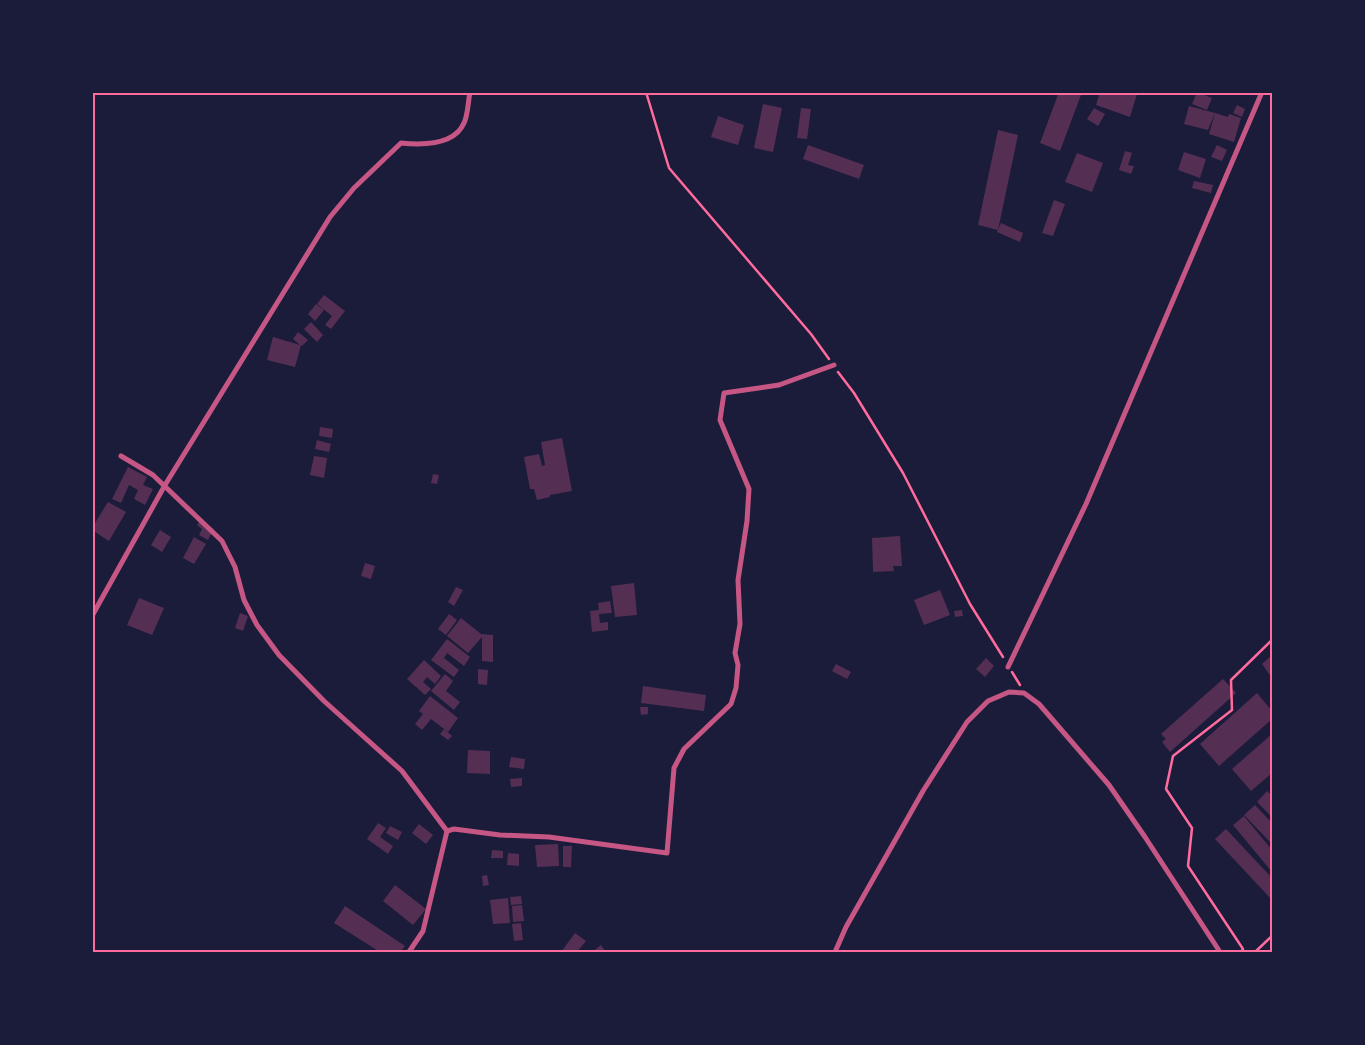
<svg xmlns="http://www.w3.org/2000/svg" width="1365" height="1045" font-family="'PT Sans Narrow',sans-serif">
<style>
.building{fill:#542f53}
.lines{fill:none;stroke-linecap:round;stroke-linejoin:round}
.path{stroke:#ff6b9d;stroke-width:2.5}
.minor{stroke:#c65784;stroke-width:5}
.neatline{fill:none;stroke:#ff6b9d;stroke-width:2}
</style>
<rect width="100%" height="100%" fill="#1b1b3a"/>
<g class="building">
<path d="M1059 92H1073L1081 95 1060 151 1040 143Z"/>
<path d="M1100 92 1137 94 1130 117 1096 105Z"/>
<path d="M1197 92 1212 98 1207 110 1192 104Z"/>
<path d="M763 104 782 108 773 152 754 148Z"/>
<path d="M1237 105 1245 109 1242 117 1233 113Z"/>
<path d="M1189 106 1215 113 1208 130 1184 124Z"/>
<path d="M801 108 811 109 807 139 797 138Z"/>
<path d="M1094 108 1105 114 1098 126 1087 119Z"/>
<path d="M1215 113 1228 117 1229 114 1241 118 1234 142 1209 134Z"/>
<path d="M718 116 744 125 738 145 711 137Z"/>
<path d="M998 130 1018 135 998 230 978 225Z"/>
<path d="M808 145 864 165 859 179 803 159Z"/>
<path d="M1217 145 1227 150 1222 161 1211 157Z"/>
<path d="M1125 151 1132 153 1128 165 1134 166 1131 174 1119 170Z"/>
<path d="M1184 152 1206 159 1200 178 1178 170Z"/>
<path d="M1077 153 1103 163 1092 192 1065 182Z"/>
<path d="M1194 181 1213 185 1211 193 1192 188Z"/>
<path d="M1054 200 1065 204 1053 236 1042 233Z"/>
<path d="M1001 223 1023 233 1020 242 997 232Z"/>
<path d="M324 295 345 311 331 329 325 325 332 316 317 304Z"/>
<path d="M316 304 324 310 315 321 308 314Z"/>
<path d="M311 322 323 335 317 342 304 329Z"/>
<path d="M298 332 308 340 302 346 301 345 295 367 267 360 273 337 300 345 293 339Z"/>
<path d="M320 427 333 429 332 438 319 436Z"/>
<path d="M562 438 572 491 550 495V497L537 500 534 489H530L524 457 539 454 542 466 545 465 541 442Z"/>
<path d="M317 440 331 444 329 452 315 449Z"/>
<path d="M314 456 327 458 324 478 310 475Z"/>
<path d="M128 467 147 477 143 485 153 489 145 505 134 499 138 490 129 485 121 503 112 499Z"/>
<path d="M433 474 439 475 437 484 431 483Z"/>
<path d="M108 502 126 512 109 541 92 530V528Z"/>
<path d="M200 520 214 529 208 540 199 535 202 529 197 525Z"/>
<path d="M160 530 171 537 162 552 151 545Z"/>
<path d="M900 536 902 566H893L894 571 873 572 872 538Z"/>
<path d="M194 537 206 544 194 564 183 558Z"/>
<path d="M365 563 375 566 371 579 361 576Z"/>
<path d="M634 583 637 615 615 617 611 586Z"/>
<path d="M456 587 463 590 454 606 448 602Z"/>
<path d="M940 590 950 615 924 625 914 600Z"/>
<path d="M139 598 164 608 152 635 127 625Z"/>
<path d="M610 601 612 613 599 614 600 623 608 622V630L592 632 590 611 599 610 598 603Z"/>
<path d="M962 610 963 616 955 617 954 611Z"/>
<path d="M240 613 248 616 243 631 235 628Z"/>
<path d="M449 614 457 620 446 635 438 629Z"/>
<path d="M461 618 481 634 493 635V662L482 661V637L468 653 447 636Z"/>
<path d="M447 639 470 657 464 666 447 653 444 658 459 670 454 677 431 660Z"/>
<path d="M1272 655V678L1262 664Z"/>
<path d="M986 658 994 666 985 677 976 669Z"/>
<path d="M424 660 441 676 435 684 427 677 423 682 431 689 425 695 407 679Z"/>
<path d="M836 664 851 672 847 679 832 671Z"/>
<path d="M478 669 488 670 487 685 478 684Z"/>
<path d="M445 674 453 681 446 691 460 702 454 710 431 691Z"/>
<path d="M1223 679 1236 693 1170 752 1162 742 1166 739 1161 734Z"/>
<path d="M643 686 706 695 704 711 641 703Z"/>
<path d="M1257 693 1272 711V719L1219 766 1200 744Z"/>
<path d="M430 696 458 718 448 732 431 719 422 730 415 724 423 714 419 711Z"/>
<path d="M640 707H648V714L641 715Z"/>
<path d="M444 729 452 736 448 740 440 734Z"/>
<path d="M1272 734V773L1251 791 1232 769Z"/>
<path d="M468 750 490 751V774L467 773Z"/>
<path d="M511 757 525 759 524 769 509 767Z"/>
<path d="M522 778V786L511 787 510 779Z"/>
<path d="M1267 791 1272 796V817L1257 802Z"/>
<path d="M1255 805 1272 823V844L1244 815Z"/>
<path d="M1244 816 1272 850V872L1233 825Z"/>
<path d="M378 823 386 828 380 837 393 846 388 854 367 839Z"/>
<path d="M419 824 433 835 426 844 412 833Z"/>
<path d="M390 826 402 832 398 840 386 833Z"/>
<path d="M1226 829 1272 878V900L1215 839Z"/>
<path d="M558 844 559 866 537 867 535 845Z"/>
<path d="M563 846H572L571 867H563Z"/>
<path d="M492 850 503 851V858H491Z"/>
<path d="M508 853 519 854V866L507 865Z"/>
<path d="M487 875 489 885 483 886 482 876Z"/>
<path d="M395 885 426 909 413 925 383 901Z"/>
<path d="M521 896 522 904 511 905 510 897Z"/>
<path d="M508 898 510 923 493 924 490 900Z"/>
<path d="M522 905 524 921 513 922 512 906Z"/>
<path d="M345 906 405 946 400 952H380L334 923Z"/>
<path d="M521 923 523 940 514 941 512 924Z"/>
<path d="M575 933 586 941 577 952H561Z"/>
<path d="M601 945 606 952H592Z"/>
</g>
<g class="lines">
<g class="path">
<path d="M646 92 669 168 811 334 829 359"/>
<path d="M838 372 854 393 903 473 970 604 1003 657"/>
<path d="M1012 672 1020 685"/>
<path d="M1241 952 1243 949 1188 866 1192 828 1166 789 1173 756 1232 710 1231 680 1272 640"/>
<path d="M1255 952 1272 936"/>
</g>
<g class="minor">
<path d="M121 456 153 475 222 541 235 567 244 600 257 625 279 655 324 701 402 771 447 831"/>
<path d="M92 616 165 485 330 217 354 188 401 143C421 145 454 146 464 123 468 115 468 102 470 92"/>
<path d="M1008 667 1086 504 1262 92"/>
<path d="M447 831 454 829 500 835 549 837 667 853 674 768 684 749 731 704 736 688 738 665 735 653 740 624 738 580 747 521 749 489 720 420 724 393 779 385 834 365"/>
<path d="M409 952 423 931 447 831"/>
<path d="M835 952 846 927 923 791 967 722 988 701 1009 692 1024 693 1039 704 1109 785 1145 837 1220 952"/>
</g>
</g>
<rect width="1365" height="1045" fill="none" stroke="#1b1b3a" stroke-width="188"/>
<rect x="94" y="94" width="1177" height="857" class="neatline"/>
</svg>
